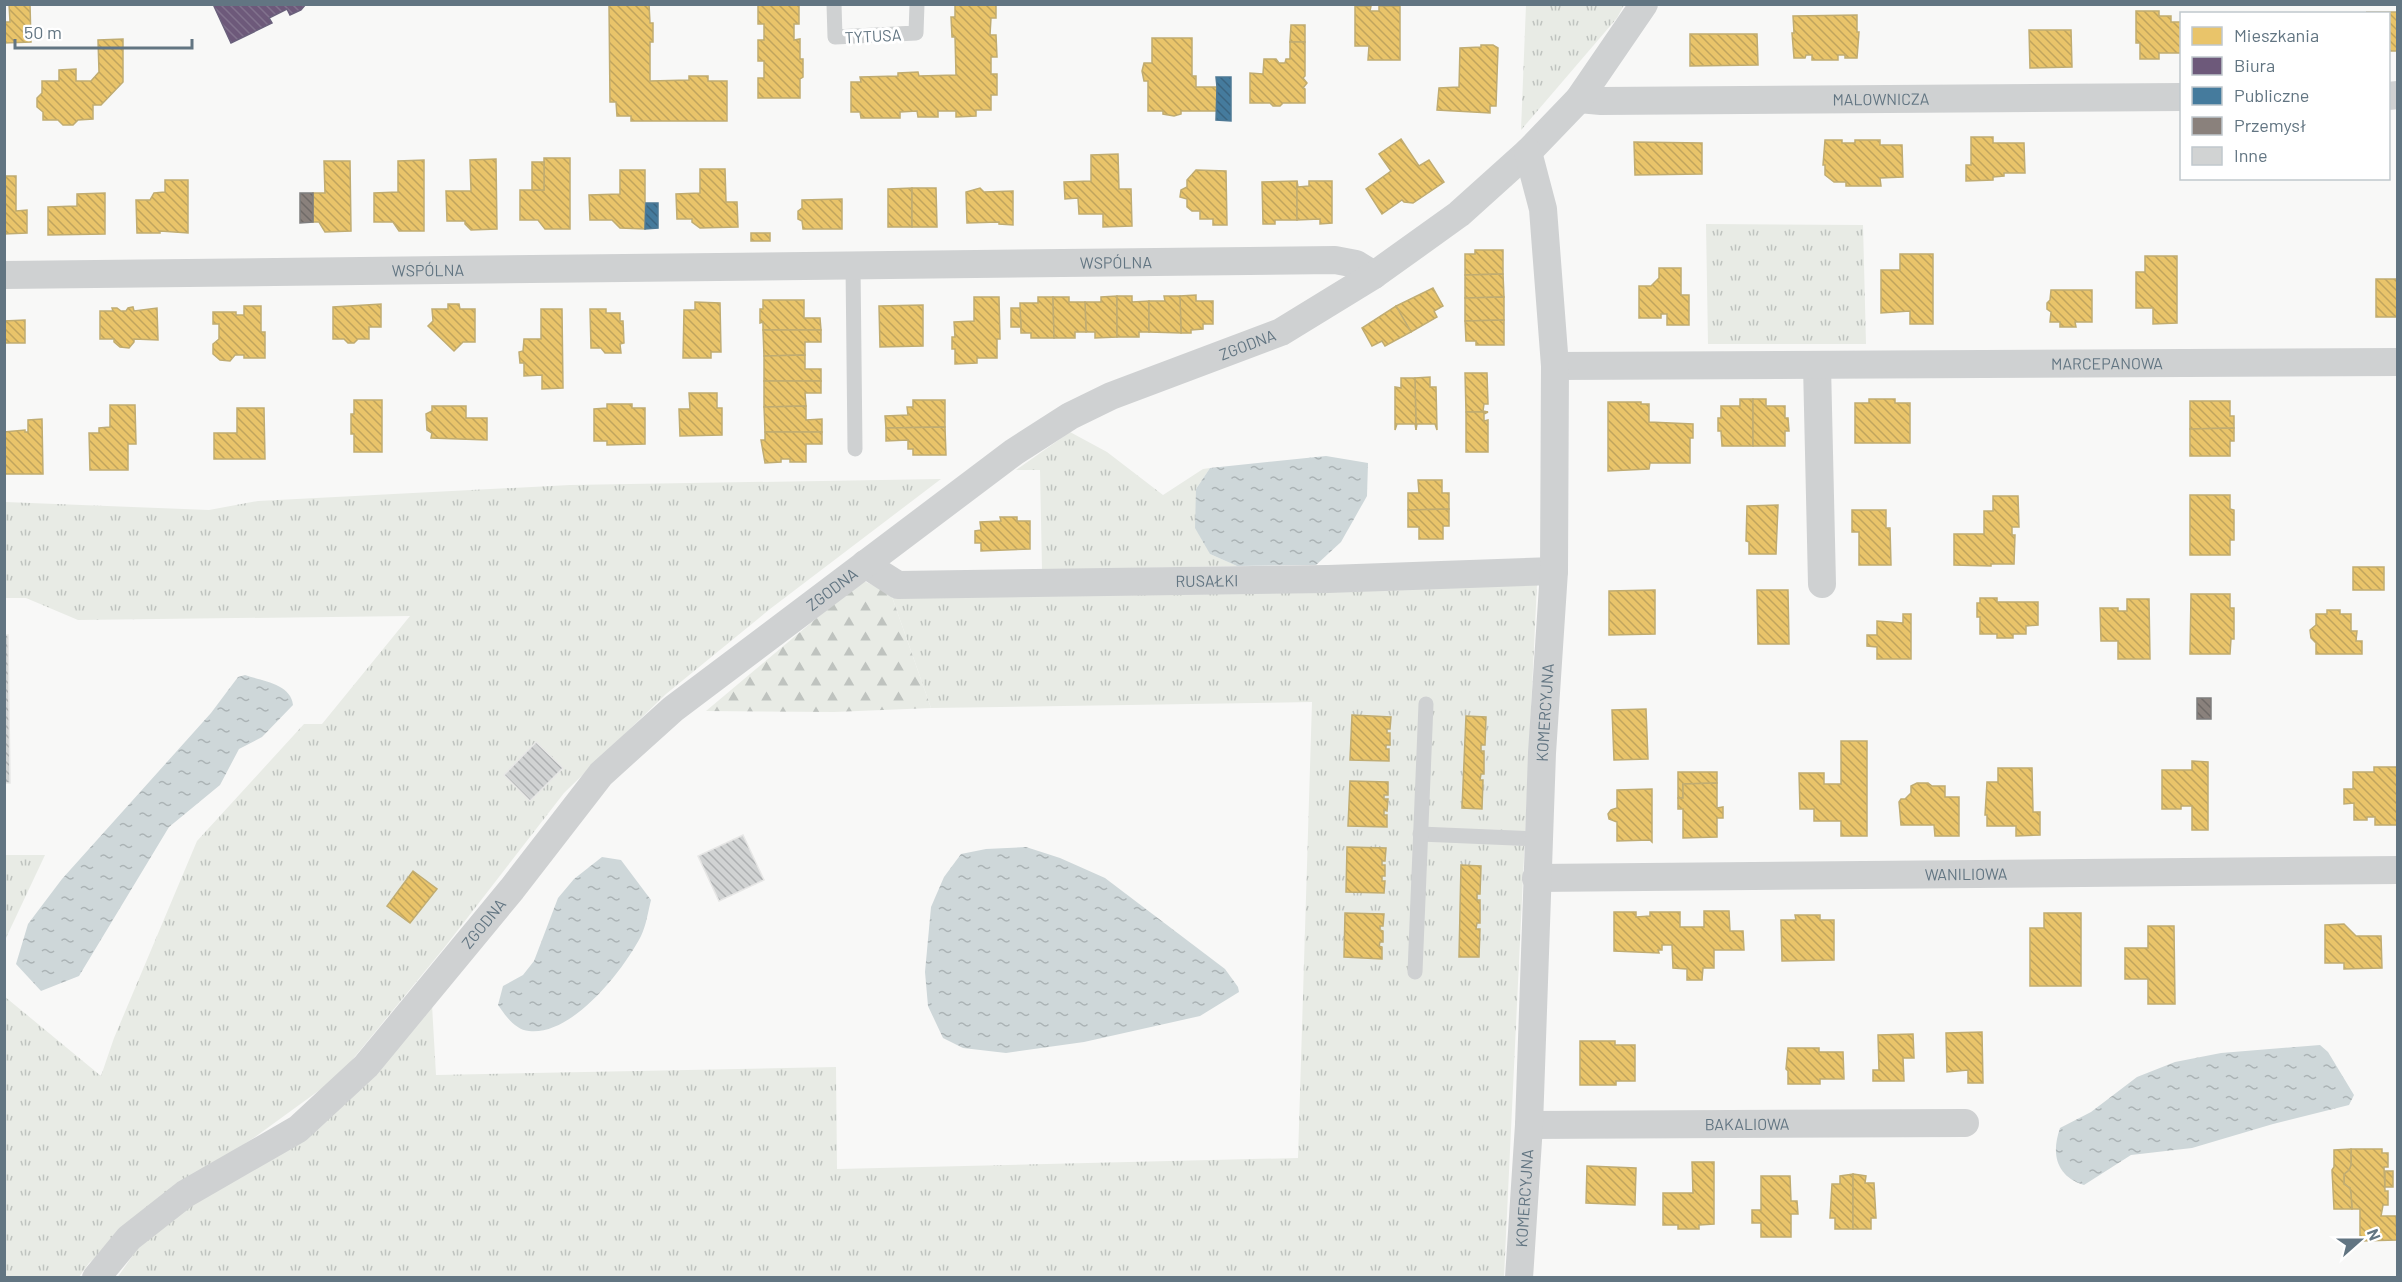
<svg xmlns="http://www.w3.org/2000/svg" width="2402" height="1282" font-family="Barlow,sans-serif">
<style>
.grass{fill:url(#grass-tufts)}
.forest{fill:url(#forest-firs)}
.water{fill:url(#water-ripples)}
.homes{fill:url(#homes-back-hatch);stroke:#c0ac71;stroke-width:1.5}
.offices{fill:url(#offices-back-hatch);stroke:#6a617c;stroke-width:1.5}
.public{fill:url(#public-back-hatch);stroke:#4e7995;stroke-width:1.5}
.industry{fill:url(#industry-back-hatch);stroke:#7e7d7e;stroke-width:1.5}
.building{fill:url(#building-back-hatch);stroke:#e7e7e6;stroke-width:1.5}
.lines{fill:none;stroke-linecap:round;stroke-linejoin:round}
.lane{stroke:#cfd1d2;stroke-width:15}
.street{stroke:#cfd1d2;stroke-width:28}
.labels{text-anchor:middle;stroke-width:6;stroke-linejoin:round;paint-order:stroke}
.street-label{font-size:16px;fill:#627582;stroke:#fff}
</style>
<defs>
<pattern id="grass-tufts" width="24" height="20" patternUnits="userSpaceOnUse" patternTransform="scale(1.5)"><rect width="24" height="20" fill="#e8ebe5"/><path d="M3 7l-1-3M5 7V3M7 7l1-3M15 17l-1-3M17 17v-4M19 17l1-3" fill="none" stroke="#bfc3bf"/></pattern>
<pattern id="forest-firs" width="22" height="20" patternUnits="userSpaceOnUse" patternTransform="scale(1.5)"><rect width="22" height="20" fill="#e8ebe5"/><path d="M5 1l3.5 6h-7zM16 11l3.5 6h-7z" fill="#bfc3bf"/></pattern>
<pattern id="water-ripples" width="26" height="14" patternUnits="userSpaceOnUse" patternTransform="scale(1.5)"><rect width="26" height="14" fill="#ced7d9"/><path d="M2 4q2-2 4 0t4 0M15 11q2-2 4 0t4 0" fill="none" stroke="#abb3b5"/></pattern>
<pattern id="homes-back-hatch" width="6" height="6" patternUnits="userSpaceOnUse" patternTransform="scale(1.5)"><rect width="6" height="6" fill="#e9c46a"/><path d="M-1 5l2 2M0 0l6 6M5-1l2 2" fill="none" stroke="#c0a45d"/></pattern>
<pattern id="offices-back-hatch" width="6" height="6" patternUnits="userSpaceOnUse" patternTransform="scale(1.5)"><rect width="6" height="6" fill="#6d597a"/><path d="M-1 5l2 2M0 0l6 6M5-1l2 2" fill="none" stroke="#81728d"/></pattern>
<pattern id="public-back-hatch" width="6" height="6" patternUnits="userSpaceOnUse" patternTransform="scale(1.5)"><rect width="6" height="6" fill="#457b9d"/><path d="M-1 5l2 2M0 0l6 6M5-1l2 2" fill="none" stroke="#3b6580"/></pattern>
<pattern id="industry-back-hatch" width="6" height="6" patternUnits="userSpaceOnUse" patternTransform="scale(1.5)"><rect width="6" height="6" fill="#8a817c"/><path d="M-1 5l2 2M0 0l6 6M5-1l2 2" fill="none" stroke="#6f6a67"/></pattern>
<pattern id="building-back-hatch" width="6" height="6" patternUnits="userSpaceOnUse" patternTransform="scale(1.5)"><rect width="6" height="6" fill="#d1d3d3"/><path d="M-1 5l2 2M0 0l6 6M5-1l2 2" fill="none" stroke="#adb0b1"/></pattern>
</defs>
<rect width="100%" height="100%" fill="#f8f8f7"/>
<g class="grass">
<path d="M1526 5H1624L1617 18 1521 130Z"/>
<path d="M1706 224 1863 225 1866 344H1708Z"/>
<path d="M1070 432 1107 452 1163 495 1203 469 1210 468 1196 489 1210 554 1237 566 1042 570 1040 470H1016Z"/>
<path d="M941 479 770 609 666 694 564 793 444 948 339 1076 255 1137 168 1194 89 1263 79 1277H5L4 996 101 1076 114 1038 197 841 304 724H322L410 616 78 620 26 598H5V502L209 510 258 501 570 485Z"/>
<path d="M1537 584 1504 1277 117 1278 138 1248 432 1005 436 1075 836 1067 837 1169 1298 1158 1312 702 931 708 891 594Z"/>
<path d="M5 855H45L5 940 4 855Z"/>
</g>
<path class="forest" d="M862 580 891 594 931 708 834 712 706 711Z"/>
<g class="water">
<path d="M1326 456 1368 463 1367 496 1341 542 1316 565 1237 566 1210 554 1195 528 1196 489 1210 468Z"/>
<path d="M245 675C262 681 291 684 293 705L262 737 239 749 220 785 169 827 79 976 41 991 16 964 28 924 62 879 211 713 238 677Z"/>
<path d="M1026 847 1060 858 1105 878 1225 969 1238 987 1239 992 1200 1016 1084 1042 1006 1053 963 1048 943 1038 928 1006 925 972 931 907 944 877 961 854 986 849Z"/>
<path d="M602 857 621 860 651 900C648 912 646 926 641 936 623 971 572 1036 529 1031 515 1030 505 1015 498 1005L503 986 523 975 534 961 558 898 574 879Z"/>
<path d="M2320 1045 2328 1052 2354 1095 2349 1105 2273 1124 2192 1148 2131 1155 2084 1185C2056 1176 2051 1154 2060 1128L2091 1112 2137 1077 2175 1062 2221 1053Z"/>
</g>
<g class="homes">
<path d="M9 4H30L31 42 4 43V22H10Z"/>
<path d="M598 4H649L650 23H653V42H650V81L689 80V76H708V81H727V121H631V116H617L616 102H610L609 5Z"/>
<path d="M758 4H802L799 5V24H794V40L800 39V59H803V77L800 79V98H758V78H764V61H758V40H764V24H758Z"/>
<path d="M955 4H996V18H991L990 35H996L997 57H991V74H997V95H991V110H976V116L956 117V111H938V117H918L917 111 900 112V118H861L860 112H851V82H861L860 77 898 76V73L918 72 919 76 956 75 955 37H952L951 17H955Z"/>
<path d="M1355 6H1371L1370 11H1379V6H1400V60H1368L1369 46H1355Z"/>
<path d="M2136 11H2159V16H2171V22H2182V53H2159V59H2140V43H2136Z"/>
<path d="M2366 12H2398V51H2388V14Z"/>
<path d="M1857 15V32H1859L1857 58H1845V55H1838V60H1812V55H1806L1805 58H1794L1792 33H1794L1793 16Z"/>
<path d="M1291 25H1305V42H1290Z"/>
<path d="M2029 30H2071L2072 67 2030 68Z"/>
<path d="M1690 34H1757L1758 65 1690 66Z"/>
<path d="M1152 38H1192V76H1196V87H1217V111H1181V114L1174 116 1163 114V111H1148V81H1144L1142 71 1144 63H1152Z"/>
<path d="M123 39V82L101 105H93V119L78 120 73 125H63L58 120H43V112L37 107V98L42 93V81H59V70L76 69V81H91L99 72 98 40Z"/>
<path d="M1290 42H1305V76L1303 78 1307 83 1303 88 1305 89V103H1283L1280 106H1273L1270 103H1250V73L1263 74 1264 59H1276L1279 63H1285L1286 59H1290Z"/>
<path d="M1481 45H1493L1498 48 1496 106H1490V113L1437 110 1439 88 1459 87 1460 48 1481 47Z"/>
<path d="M1971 137H1993V143H2024L2025 173H2004V176L1993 177V180L1966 181V165H1971Z"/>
<path d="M1401 139 1419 166 1429 160 1444 182 1413 203 1404 202 1402 200 1382 214 1366 189 1391 171 1379 154Z"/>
<path d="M1825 140H1842V143H1855V140H1880V145H1902L1903 177 1880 178 1881 186H1846V182H1834L1825 175V165H1823Z"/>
<path d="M1634 142 1702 143V174L1635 175Z"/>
<path d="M1118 154 1119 189H1131L1132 226 1103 227V214H1079L1078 198 1065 199 1064 182 1091 181V155Z"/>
<path d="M544 158H570V229H545L538 220H520V190H544Z"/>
<path d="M496 159 497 229 471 230 465 224V221H447L446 191H471L470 160Z"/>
<path d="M424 160V231H399L393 222H374V193L398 192V161Z"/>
<path d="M324 161H350L351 231 325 232 319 222H313V193H325Z"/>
<rect x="532" y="162" width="12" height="28"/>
<path d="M700 169H725L726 202H737L738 227 700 228 692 222V219H677L676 194 700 193Z"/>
<path d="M620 170H645V229L620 228 612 220H590L589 195 620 194Z"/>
<path d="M1196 170 1226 171 1227 225H1213V219H1200V211H1192L1187 207V199L1180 197 1181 190 1187 187V180Z"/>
<path d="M4 176H16V211L27 210V233L4 234Z"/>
<path d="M165 180H188V233L160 231V233H137L136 200H150L154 193 165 192Z"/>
<path d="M1297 181V220H1275V224H1263L1262 182Z"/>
<path d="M1297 181 1298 187 1309 186V181H1332V223L1320 224V219L1297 220Z"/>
<path d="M912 188V227H888V189Z"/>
<path d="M912 188H936L937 227H912Z"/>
<path d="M980 188 984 192 1013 191V225L999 224V222L967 223 966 192Z"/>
<path d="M105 193V234L48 235V207L77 206V194Z"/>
<path d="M842 199V229H803L802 221 798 219V211L802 208V200Z"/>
<rect x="751" y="233" width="19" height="8"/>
<path d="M1475 250H1503V274L1465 275V254H1475Z"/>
<path d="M1900 254H1933V324H1910V311L1881 313V270H1900Z"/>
<path d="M2145 256H2177V323L2153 324V308H2136V272H2145Z"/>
<path d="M1659 268H1681V295H1689V325H1667V314H1661V318H1639V286H1651L1659 278Z"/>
<path d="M1503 274 1504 297 1465 298V275Z"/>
<path d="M2376 279H2398L2397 317H2376Z"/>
<path d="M1433 288 1443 306 1434 311 1437 317 1411 332 1396 306Z"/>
<path d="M2051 290H2092V322H2075L2076 327H2060V322H2050L2051 312 2047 309V303L2050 300Z"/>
<path d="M1196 295V301H1213V324H1203V329L1191 330V333H1181L1180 296Z"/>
<path d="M1117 296V337L1095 338V332H1086L1085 302H1101V297Z"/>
<path d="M1117 296H1132V302L1149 301V332H1139V337H1117Z"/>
<path d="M1164 296H1180L1181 333 1149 332V301H1165Z"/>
<path d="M974 297H999L1000 339H997V358H977V363L955 364V349H952V337H955L954 322 974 321Z"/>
<path d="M1038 297H1053L1054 338H1031V333H1021L1020 303H1038Z"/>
<path d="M1053 297H1069V302H1085L1086 332H1075V338H1054Z"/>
<path d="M1504 297V320L1465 321V298Z"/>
<path d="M763 300H804V318H820L821 330H763V322L760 323V309H763Z"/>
<path d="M695 302 720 303 721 352H711V358H683L684 310H695Z"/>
<path d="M381 304V327H369V339H358L354 343H348L344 339H333V307Z"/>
<path d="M448 304H459L460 309H475V342H463L454 351 428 326 433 321 432 309H448Z"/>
<path d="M923 305V346L880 347 879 306Z"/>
<path d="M244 306H261V332H265V358H244V355H235L230 361 220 360 213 354V344L219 339V324H213V312H236V315H244Z"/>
<path d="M1396 306 1411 332 1385 346 1382 341 1372 346 1362 328Z"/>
<path d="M133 307 134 311 157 308 158 340 134 339V342L129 348 120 347 114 342V339H100V311H113L112 308H117L121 311H126L128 308Z"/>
<path d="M1011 308H1020L1021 327H1011Z"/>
<path d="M541 309H562L563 388 542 389V375L524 376V363H520L519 352 523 351 524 339H541Z"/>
<path d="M590 309H606V313H620V321H623L624 343 620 344 621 353H605L601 348H591Z"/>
<path d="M25 320V343H4V321Z"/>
<path d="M1504 320V345H1476V341H1466L1465 321Z"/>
<path d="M763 330H821V342H805V355L764 356Z"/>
<path d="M805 355V369H821V381H764V356Z"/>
<path d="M1465 373H1487L1488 404H1484L1483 411 1488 412H1466Z"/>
<path d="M1430 377V387H1436L1437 430 1435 424H1417L1416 430 1415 378Z"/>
<path d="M1401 378H1415L1416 430 1415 424H1397L1395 430V387L1401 388Z"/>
<path d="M764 381H821V393H805L806 406 764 407Z"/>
<path d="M689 393H717V408H722V435L680 436 679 409H690Z"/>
<path d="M1740 399H1753V446H1722L1721 431H1718V418H1721V406H1740Z"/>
<path d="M1753 399H1766V406H1785V418H1788L1789 431H1785V446H1753Z"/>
<path d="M1869 399H1895V403H1910V443H1855V403H1869Z"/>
<path d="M354 400H382V452H354V434H351V414H354Z"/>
<path d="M913 400H945V427L886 428 885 416 908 415 907 407H913Z"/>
<path d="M2190 401H2230V416H2234V428L2190 429Z"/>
<path d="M1608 402H1641V404H1649V422L1693 424V438H1690V463H1650L1649 469 1608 471Z"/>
<path d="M607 404H632V408H645V444L607 445V441H594V409L607 408Z"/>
<path d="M110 405H135L136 444H128V470H90L89 433H99V428L110 427Z"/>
<path d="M432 406H466V418H487V440L431 438 432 433 427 430 426 414 432 411Z"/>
<path d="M806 406V420L822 419V432H765L764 407Z"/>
<path d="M237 408H264L265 459H214V433H237Z"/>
<path d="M1466 412H1488L1484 414V421L1488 420V452H1466Z"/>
<path d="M42 419 43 474H4V432L25 430V432H28V420Z"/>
<path d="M945 427 946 455H913V449H908V440L886 441V428Z"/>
<path d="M2234 428V441H2230V456H2190V429Z"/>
<path d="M765 432H822V444H806V462H790V459H781V462L765 463 761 440H765Z"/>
<path d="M1418 480H1442V493H1449V509L1408 510V493H1419Z"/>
<path d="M2190 495H2230V509L2234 510V540H2230V555H2190Z"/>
<path d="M1993 496H2018L2019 527H2012V535H2015L2014 564H1991V566L1954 565V534H1984V511H1993Z"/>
<path d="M1778 505 1776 554H1749V542L1746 541 1747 506Z"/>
<path d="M1449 509V526H1443V539H1419V527H1408V510Z"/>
<path d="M1852 510H1886V528H1890L1891 565H1859V532H1852Z"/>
<path d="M1000 517H1017V521H1030V549L981 551V543H975V531L981 530 980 522 1001 521Z"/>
<rect x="2353" y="567" width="31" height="23"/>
<path d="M1655 590V634L1609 635V591Z"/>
<path d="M1757 590H1788L1789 644H1758Z"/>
<path d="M2191 594H2230V608H2234V639H2231L2230 654H2190Z"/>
<path d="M1980 598H1997V602H2038V625L2026 626V634H2013V638H1997V634H1980V617H1977V603H1980Z"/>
<path d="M2127 599H2149L2150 659H2118V641H2101L2100 608H2118V611H2127Z"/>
<path d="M2327 610H2340V614H2351V631H2357L2356 641H2362V654H2316V643L2311 638 2310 630 2316 625V614H2327Z"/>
<path d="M1903 614H1911V659H1877V647L1867 646V635H1877V621L1903 623Z"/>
<path d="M1646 709 1648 759 1614 760 1612 710Z"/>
<path d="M1352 715 1391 717 1390 729H1387V733H1390V745H1386V749H1389V761L1350 760Z"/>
<path d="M1466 716 1486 717 1485 745H1481V751H1484V774H1481L1480 780H1483L1482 809 1462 808Z"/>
<path d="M1841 741H1867V836H1841V821H1814V809H1800L1799 773H1824V784H1841Z"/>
<path d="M2192 761 2208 762V830H2192V806H2181V809H2162V770H2192Z"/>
<path d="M2374 767H2398V825H2375V817H2367V820H2354V803L2344 804V789H2353V772H2374Z"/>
<path d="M1998 768H2032L2033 812H2040V835L2016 836V826H1987V815H1985L1987 782H1998Z"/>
<path d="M1678 772H1717V783L1683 784V798H1678Z"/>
<path d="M1350 781 1388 782V795H1384V799H1388L1387 811 1384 810V815H1387V827L1348 826Z"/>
<path d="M1717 783V808L1723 807V818H1717V837L1683 838V809H1678V798H1683V784Z"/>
<path d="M1917 783H1928L1932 786H1945V797H1959V836H1935L1934 825H1901L1899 802 1901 799H1905L1911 793V786Z"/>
<path d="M1652 789V842L1650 840 1617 841V822L1609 819 1608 814 1611 810 1617 808V790Z"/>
<path d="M1347 847 1386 848 1385 861H1382V865H1385V876H1382V881H1385L1384 893 1346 892Z"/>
<path d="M1461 865 1481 866 1480 894H1477V900H1480V923H1477L1476 929H1480L1479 957H1459Z"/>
<path d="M413 871 437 889 410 923 387 906Z"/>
<path d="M1704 911H1729L1730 931H1743L1744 950H1714V968H1703L1702 980H1687V969L1673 968 1672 945H1662V950H1658L1659 953 1614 951V912H1636V917L1650 916V912H1680V927H1704Z"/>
<path d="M1345 913 1384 914 1383 926H1380V930L1383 931V942H1380L1379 946 1382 947V959L1344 957Z"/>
<path d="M2044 913H2081V986H2030V928H2044Z"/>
<path d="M1795 915H1820V920H1834V960L1782 961 1781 920H1796Z"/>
<path d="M2344 924 2356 936H2381L2382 968 2344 969V963H2325V925Z"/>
<path d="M2148 926H2174L2175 1004H2148V979H2125V948H2148Z"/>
<path d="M1982 1032 1983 1083H1968V1070L1947 1072 1946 1033Z"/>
<path d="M1913 1034 1914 1058H1903L1904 1081H1873V1070H1879L1878 1035Z"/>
<path d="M1580 1041H1615V1045H1635V1081H1616V1085H1580Z"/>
<path d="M1788 1048H1819V1052H1843L1844 1079H1820V1084H1788V1071L1786 1069Z"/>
<path d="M2351 1149H2382V1153H2388V1167H2384L2385 1191H2388V1205H2383L2381 1216H2396L2397 1240 2360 1241V1209H2352L2351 1194 2350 1188 2344 1184V1174L2349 1170 2351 1165Z"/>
<path d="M2351 1149V1165L2349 1170 2344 1174V1184L2350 1188 2351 1194 2352 1209H2334L2332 1170 2334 1167V1150Z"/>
<path d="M1692 1162H1714V1224L1699 1225V1229H1678V1225H1663V1193H1693Z"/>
<path d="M1587 1166 1636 1168 1635 1205 1586 1203Z"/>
<rect x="2385" y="1171" width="8" height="16"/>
<path d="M1853 1174V1229H1835V1218H1830L1832 1184H1840V1176Z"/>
<path d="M1853 1174 1866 1176 1865 1183H1874L1876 1218H1871V1229H1853Z"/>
<path d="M1761 1176H1790L1791 1201H1797L1798 1214H1791V1237H1761V1223H1752V1210H1761Z"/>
</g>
<path class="offices" d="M213 4H306L301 10 290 15 287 9 269 18 272 23 231 43Z"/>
<g class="public">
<path d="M1216 77H1231V121L1216 120 1217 87Z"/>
<path d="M646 203H658V228L645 229Z"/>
</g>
<g class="industry">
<path d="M300 193H313V222L300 223Z"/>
<rect x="2197" y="698" width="14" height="21"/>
</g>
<g class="building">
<path d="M4 635H8L10 783H4Z"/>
<path d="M536 742 563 768 530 801 504 775Z"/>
<path d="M743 835 764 880 719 901 698 856Z"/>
</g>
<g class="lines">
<g class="lane">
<path d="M834 4 835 37 916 33 917 4"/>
<path d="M853 265 855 449"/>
<path d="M1420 834 1538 839"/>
<path d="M1415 972 1426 704"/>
</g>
<g class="street">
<path d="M2388 96 2398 95"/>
<path id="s1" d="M1579 99 1601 101 2182 97"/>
<path id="s2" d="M4 275 1335 260 1356 264 1374 275"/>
<path d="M1817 365 1822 584"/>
<path id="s3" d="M1555 366 2398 362"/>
<path id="s4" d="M865 564 898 585 1328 579 1554 571"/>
<path id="s5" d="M1536 878 2398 870"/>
<path id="s6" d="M1529 1125 1965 1123"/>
<path id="s7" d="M96 1278 129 1238 185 1194 298 1129 366 1066 512 889 601 774 673 709 1014 452 1070 416 1111 396 1281 332 1374 275 1459 214 1528 152 1579 99 1644 4"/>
<path id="s8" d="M1519 1278 1529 1125 1542 753 1554 571 1555 366 1543 209 1528 152"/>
</g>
</g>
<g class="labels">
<g class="street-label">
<text transform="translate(873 36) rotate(-3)" y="6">TYTUSA</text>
<text dy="6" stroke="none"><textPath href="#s1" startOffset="302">MALOWNICZA</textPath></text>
<text dy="6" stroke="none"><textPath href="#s2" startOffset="1112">WSPÓLNA</textPath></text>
<text dy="6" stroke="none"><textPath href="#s2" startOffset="424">WSPÓLNA</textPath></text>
<text dy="6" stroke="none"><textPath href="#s7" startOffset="1503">ZGODNA</textPath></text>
<text dy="6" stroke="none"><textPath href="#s3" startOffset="552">MARCEPANOWA</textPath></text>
<text dy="6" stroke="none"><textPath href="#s4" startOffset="348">RUSAŁKI</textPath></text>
<text dy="6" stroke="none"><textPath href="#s7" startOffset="1017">ZGODNA</textPath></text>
<text dy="6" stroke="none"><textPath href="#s8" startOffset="566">KOMERCYJNA</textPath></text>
<text dy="6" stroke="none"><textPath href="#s5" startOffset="430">WANILIOWA</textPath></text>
<text dy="6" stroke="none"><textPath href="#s7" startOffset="531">ZGODNA</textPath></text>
<text dy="6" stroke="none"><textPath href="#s6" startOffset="218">BAKALIOWA</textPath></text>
<text dy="6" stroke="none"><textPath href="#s8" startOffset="80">KOMERCYJNA</textPath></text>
</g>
</g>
<rect width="2402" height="1282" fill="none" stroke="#627582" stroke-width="12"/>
<rect x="2180" y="12" width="210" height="168" fill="#ffffff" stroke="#c0c8cd" stroke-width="1.5"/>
<rect x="2192" y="27" width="30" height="18" fill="#e9c46a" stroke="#c0c8cd" stroke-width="1.5"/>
<text x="2234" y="42" font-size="18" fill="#627582">Mieszkania</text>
<rect x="2192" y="57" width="30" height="18" fill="#6d597a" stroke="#c0c8cd" stroke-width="1.5"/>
<text x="2234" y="72" font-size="18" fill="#627582">Biura</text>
<rect x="2192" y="87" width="30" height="18" fill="#457b9d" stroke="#c0c8cd" stroke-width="1.5"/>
<text x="2234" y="102" font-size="18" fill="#627582">Publiczne</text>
<rect x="2192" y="117" width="30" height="18" fill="#8a817c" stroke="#c0c8cd" stroke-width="1.5"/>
<text x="2234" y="132" font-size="18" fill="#627582">Przemysł</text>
<rect x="2192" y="147" width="30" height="18" fill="#d1d3d3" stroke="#c0c8cd" stroke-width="1.5"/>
<text x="2234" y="162" font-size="18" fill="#627582">Inne</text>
<g transform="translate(2360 1240) rotate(69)" stroke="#ffffff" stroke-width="4.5" paint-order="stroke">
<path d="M0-4.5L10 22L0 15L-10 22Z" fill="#627582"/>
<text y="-9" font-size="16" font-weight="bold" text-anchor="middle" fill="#627582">N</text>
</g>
<path d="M15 39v9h177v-9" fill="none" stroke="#627582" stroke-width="3"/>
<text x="24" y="39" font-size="18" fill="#627582" stroke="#ffffff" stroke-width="4.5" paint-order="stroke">50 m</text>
</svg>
